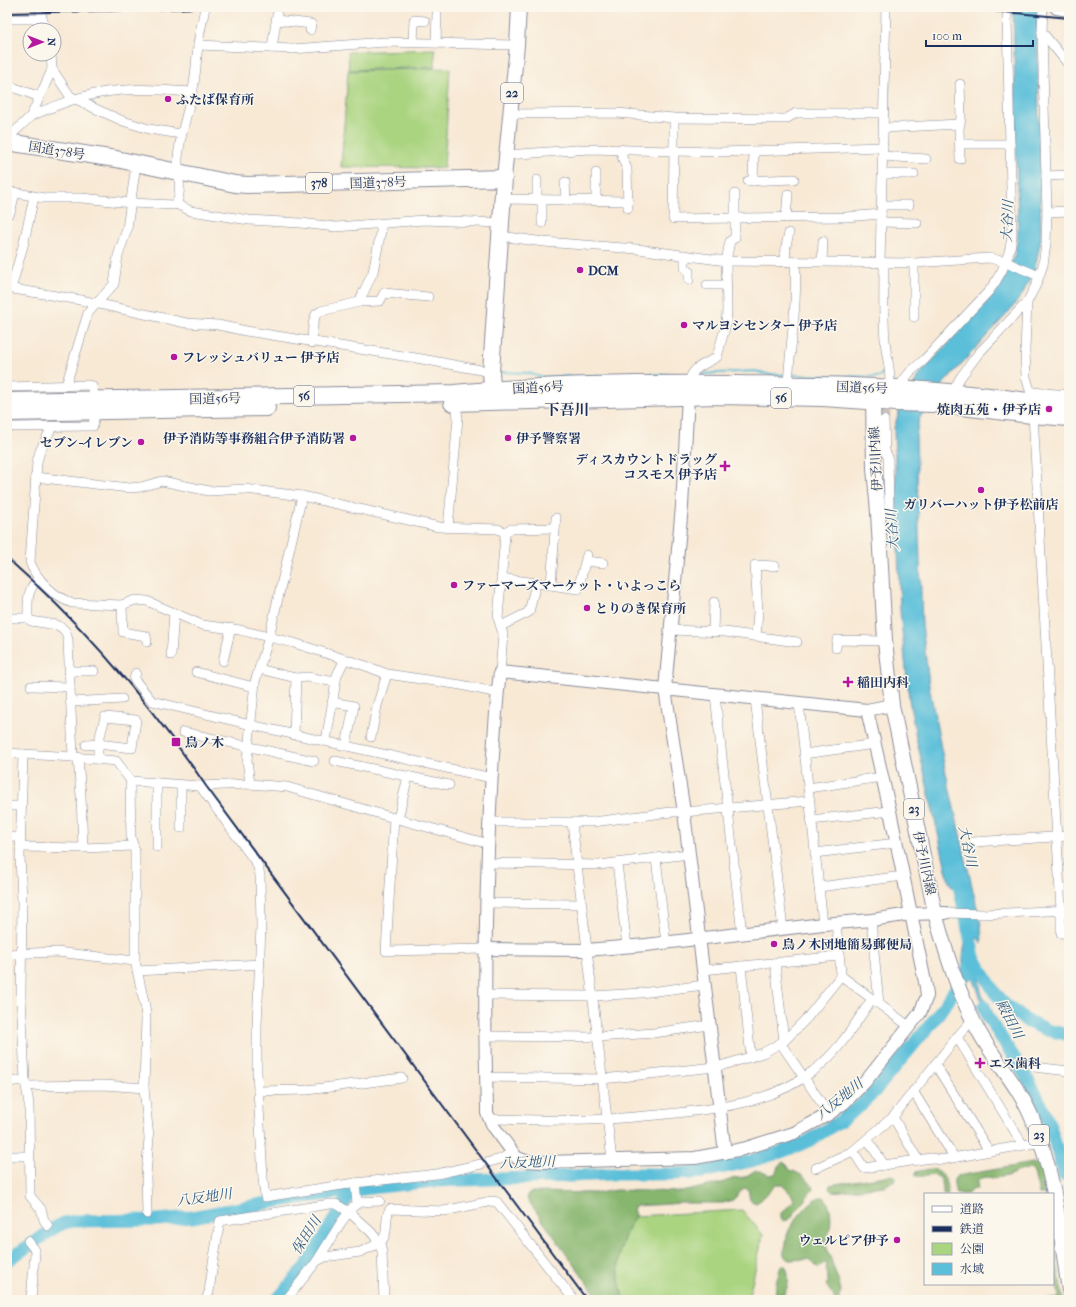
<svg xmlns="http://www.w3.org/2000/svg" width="1076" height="1307" font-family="'IM FELL French Canon','Noto Serif JP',serif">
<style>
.green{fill:#aad480;stroke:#62826f}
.forest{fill:#87b66e;stroke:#517266}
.water{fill:#5bbfd9;stroke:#3b779c}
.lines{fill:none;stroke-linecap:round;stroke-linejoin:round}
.stream{stroke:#5bbfd9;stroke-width:2}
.river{stroke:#5bbfd9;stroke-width:13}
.street-tunnel{stroke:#ccc4bd;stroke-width:9;stroke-dasharray:9 4.5;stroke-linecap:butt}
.street-casing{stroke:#8a8c9a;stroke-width:10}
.secondary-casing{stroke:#8a8c9a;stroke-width:14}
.primary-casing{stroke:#8a8c9a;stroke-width:16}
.highway-casing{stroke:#8a8c9a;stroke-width:18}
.street{stroke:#fff;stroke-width:9}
.secondary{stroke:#fff;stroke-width:12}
.primary{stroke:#fff;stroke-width:14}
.highway{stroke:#fff;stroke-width:16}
.rail{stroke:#1b2f5e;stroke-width:2}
.poi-dot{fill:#b5179e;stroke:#fbf7ec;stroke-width:1.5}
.labels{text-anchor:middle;stroke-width:3;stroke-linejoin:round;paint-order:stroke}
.shield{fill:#fbf7ec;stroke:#5e6b89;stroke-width:1}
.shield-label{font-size:12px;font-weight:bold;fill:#1b2f5e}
.poi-label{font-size:13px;font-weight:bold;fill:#1b2f5e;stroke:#fbf7ec;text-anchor:start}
.street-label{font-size:13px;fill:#1b2f5e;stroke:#fbf7ec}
.water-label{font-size:14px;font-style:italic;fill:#2e5a83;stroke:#fbf7ec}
.quarter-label{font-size:15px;font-weight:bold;fill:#1b2f5e;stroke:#fbf7ec}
</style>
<rect width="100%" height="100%" fill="#fbf7ec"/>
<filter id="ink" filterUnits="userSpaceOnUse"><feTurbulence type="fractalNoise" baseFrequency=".025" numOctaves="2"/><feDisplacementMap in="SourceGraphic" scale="8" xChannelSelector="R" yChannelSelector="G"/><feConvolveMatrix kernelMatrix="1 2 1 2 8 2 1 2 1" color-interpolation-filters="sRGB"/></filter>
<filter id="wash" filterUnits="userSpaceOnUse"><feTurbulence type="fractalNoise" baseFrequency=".012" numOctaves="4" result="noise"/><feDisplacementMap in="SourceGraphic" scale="16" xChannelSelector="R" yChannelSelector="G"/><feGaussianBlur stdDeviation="0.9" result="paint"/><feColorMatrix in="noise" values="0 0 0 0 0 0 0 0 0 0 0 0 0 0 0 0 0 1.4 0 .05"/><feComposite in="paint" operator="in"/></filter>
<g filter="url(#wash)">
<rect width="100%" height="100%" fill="#f8e9d5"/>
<g class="green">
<path d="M435 49V67L349 70 348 52Z"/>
<path d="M450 68 444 168 341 167 348 71Z"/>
<path d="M742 1210 763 1235 748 1300H624C614 1271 618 1242 635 1216Z"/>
</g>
<g class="forest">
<path d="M783 1162 787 1165 790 1170C798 1172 811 1180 813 1189L790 1219 784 1221 781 1219V1213L789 1206 794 1200 792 1195 782 1185H776L761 1200 756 1203 750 1200 748 1189 744 1188 733 1200 723 1203H683L637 1206 633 1208 635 1216C618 1242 614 1271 624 1300H600L527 1199V1195L532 1192 598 1193 616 1190 681 1192 721 1183 735 1178 745 1177 754 1171H760L769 1175 775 1174 777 1170 778 1166Z"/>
<path d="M1033 1163 1039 1165 1041 1168 1046 1194H1039L1034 1173 1031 1169 1022 1170 1007 1176 994 1178 985 1177 978 1180 977 1188 970 1191 968 1194H956C955 1188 951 1180 957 1176Z"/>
<path d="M930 1169C945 1170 946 1182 948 1194H943C943 1167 931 1178 915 1176V1172Z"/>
<path d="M892 1175 896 1177 895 1181 884 1186 833 1192 829 1188 830 1185 835 1184Z"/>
<path d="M820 1197H824C832 1205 832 1222 829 1232 828 1236 826 1238 825 1242L840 1286 841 1292 838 1297 841 1300H833L834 1297 826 1285C831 1273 824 1273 827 1263H824L820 1267 818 1268 809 1259 790 1260 784 1256C783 1250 785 1249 786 1244 787 1240 786 1236 788 1232 793 1222 810 1200 820 1197Z"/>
<path d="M1053 1238 1063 1298V1300H1044L1059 1298 1053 1262Z"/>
<path d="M784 1265 786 1267C788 1271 789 1279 788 1284 787 1291 783 1291 783 1300H775L776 1283 781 1266Z"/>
</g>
<path class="water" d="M1013 7H1037L1041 239 1035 268 1022 295 1007 314 944 383 919 419 916 436 922 624 929 685 945 769 981 925 982 943 976 937V939L977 966 981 991 983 997 989 1004H985L992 1021 989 1022 974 980 969 977 965 982 963 975V956L966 934V902L964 895 954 889 949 882 916 737 909 699 900 611 894 428 899 412 918 376 997 291C1009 273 1017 254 1018 231Z"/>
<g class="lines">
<g class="stream">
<path d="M888 126 889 72"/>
<path d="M888 153V130"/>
<path d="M887 171 888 160"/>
<path d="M500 372 529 373 540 377 677 374"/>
<path d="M701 374 755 371 767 374 786 375"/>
<path d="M792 375 880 377 882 373"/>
</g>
<g class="river">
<path d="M957 876 974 957 995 993 1007 1006 1028 1022 1047 1030 1069 1035"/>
<path d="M984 1006 988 1017C1009 1051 1034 1084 1048 1121 1055 1139 1059 1157 1063 1175H1069"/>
<path d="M7 1261 56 1227 64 1223 74 1221 157 1220 192 1217 283 1200 362 1189 432 1181 529 1178 613 1174H673L703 1172 751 1161 781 1152 807 1142 840 1121 860 1106 874 1092 934 1020 965 975 971 962"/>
<path d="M277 1300 307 1265 349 1195 360 1190"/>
</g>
</g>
</g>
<g filter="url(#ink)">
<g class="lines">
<path class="street-tunnel" d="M884 420 887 398"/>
<g class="street-casing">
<g id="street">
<path d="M40 7 42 18 46 30"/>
<path d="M7 19H42"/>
<path d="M277 20 311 24 310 30"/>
<path d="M1042 32 1069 65"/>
<path d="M413 42 414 20 425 21"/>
<path d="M436 42 437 14"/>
<path d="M198 45 293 49 385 42 517 45"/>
<path d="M272 48 277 15"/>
<path d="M52 69 70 96 96 109 123 121 149 129 181 134"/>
<path d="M7 85 40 97"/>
<path d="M510 114 617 113 674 118 786 119 796 113H884"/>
<path d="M31 116C53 107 76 97 100 93 131 87 162 90 192 92"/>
<path d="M674 118V151L720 152 883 147"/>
<path d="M884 128 959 124"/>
<path d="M7 139 31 116 50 74 52 69 51 54"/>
<path d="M960 144H1010"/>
<path d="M621 149 622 157 627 169 628 208"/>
<path d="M506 155 590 149 674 151 673 219 735 218V238L730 241 726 261 727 311 726 324 717 357C704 365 691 367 689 384"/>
<path d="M883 156 926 159"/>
<path d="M960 159 959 129 961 118 960 84"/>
<path d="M596 173V201"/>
<path d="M883 174H914"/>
<path d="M1046 176 1069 175"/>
<path d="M537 180V200"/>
<path d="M748 181 794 179"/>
<path d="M753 181 754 151"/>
<path d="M565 182 566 200"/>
<path d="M7 191 44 198H82L131 203 174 205C184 199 177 169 178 158 180 134 188 112 193 89 196 75 196 61 198 46 199 33 203 20 205 7"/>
<path d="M735 194V218L846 217 881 214"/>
<path d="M503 199 628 201"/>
<path d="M176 204 191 211 249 220 300 223 336 227 424 220 501 223"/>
<path d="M882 205H909"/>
<path d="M1047 212 1069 211"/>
<path d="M10 213 15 193"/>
<path d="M786 218 788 194"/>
<path d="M881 222 917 223"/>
<path d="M542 223V200"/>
<path d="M500 236 544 242 637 249 726 261 914 263 989 258 1006 262 1039 276"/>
<path d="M685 255V268L689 271V280"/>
<path d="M785 262 786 246 789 233"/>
<path d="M822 262 823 241"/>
<path d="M880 263 886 7"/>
<path d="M884 263C884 289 883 315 885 340 886 354 890 367 890 380"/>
<path d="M707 285H727"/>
<path d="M7 288 81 300 186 323 218 325 246 331 422 359 491 372"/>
<path d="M11 289 23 246 34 197"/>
<path d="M359 302 380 301 384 293 428 297"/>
<path d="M1027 302 1025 350 1026 377 1032 397 1061 910V933L1069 934"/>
<path d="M914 317V263"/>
<path d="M312 343 313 324 316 314 321 311 359 302 373 272 381 231V224"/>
<path d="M66 385 88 313 114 284 118 256 127 229 136 164"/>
<path d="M788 385C790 344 798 303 795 262"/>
<path d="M7 387 88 385 92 386C96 397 95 415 93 426L7 427"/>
<path d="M896 390 910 372 924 360 989 291C1002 274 1011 255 1012 233L1007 16"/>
<path d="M953 392 960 378 978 354 1027 302 1036 285 1043 265 1046 244 1047 212 1042 32 1043 7"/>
<path d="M1031 392 1069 395"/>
<path d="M52 427 40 451 37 462 30 562C36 579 54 597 72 603L122 605 135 600 147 601 202 625 240 630 294 643 366 666 387 674 461 685 498 693"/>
<path d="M35 477 129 488 141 487 162 481 209 491 245 489 302 496 439 527 498 529 504 532 505 536 498 618 503 634 500 672"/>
<path d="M878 512 889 511 888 457 885 451 884 420"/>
<path d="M448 528 458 418 455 399"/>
<path d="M504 532 511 529 555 528"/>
<path d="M586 561 603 563"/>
<path d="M501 578 578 589 587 555"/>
<path d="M551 585 556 518"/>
<path d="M122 605 123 632 146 636 147 642"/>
<path d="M7 618H28L31 621 57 625 62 628 66 632 68 640 73 757"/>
<path d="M28 618C28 601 26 591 39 578"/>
<path d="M501 626 529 612 536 583"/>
<path d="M670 630 725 632 797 642"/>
<path d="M713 632 714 602"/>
<path d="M756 636 758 612 755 565 775 566"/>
<path d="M836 648 837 640 885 641"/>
<path d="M171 655 174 613"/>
<path d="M223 661 231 628"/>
<path d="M259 669 296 678 308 677 335 682"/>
<path d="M70 671H94"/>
<path d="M196 672 254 687"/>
<path d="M136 673 134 679 152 701 251 725 492 778"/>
<path d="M31 686 70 687"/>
<path d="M715 695 742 934"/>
<path d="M755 699 783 929"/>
<path d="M71 702 122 699"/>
<path d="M332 702 354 706 346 746"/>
<path d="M799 703 823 924"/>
<path d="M183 732 314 761"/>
<path d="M294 735 296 678"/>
<path d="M371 737 377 706 387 674"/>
<path d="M326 741 337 675 345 659"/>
<path d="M86 745 98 744 132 748 136 720 105 717 98 744V759"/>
<path d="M7 753 73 757 116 761 131 781 200 786 250 784 287 787 394 818 489 844"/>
<path d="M23 754 20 856 22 901 21 996 25 1080 29 1104 30 1196 41 1209 44 1220 48 1226"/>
<path d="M804 754 875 744"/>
<path d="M78 758 81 796 83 848"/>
<path d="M335 761 449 785"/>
<path d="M131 781 130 786 131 838 135 851V961L145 1006 146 1019 144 1088 149 1138 146 1175 147 1214"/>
<path d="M157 783V847"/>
<path d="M250 784 247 760 255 682 269 637 302 496"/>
<path d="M181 785V828"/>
<path d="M200 786 257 864 260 875 261 926 257 1026V1072L263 1178 265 1197 355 1183 437 1174 481 1164"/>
<path d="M808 788 882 777"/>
<path d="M7 806H21"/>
<path d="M394 818 386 951 485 949"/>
<path d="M398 819 408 776"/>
<path d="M811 820 890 811"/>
<path d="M489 822H593L671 812H684L809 801"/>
<path d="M572 823 612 1160"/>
<path d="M7 837H20"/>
<path d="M973 842 1069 836"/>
<path d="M20 847 83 848 133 846"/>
<path d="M815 853 896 843"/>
<path d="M656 858 666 943"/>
<path d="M488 863 599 865 689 854"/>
<path d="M617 863 627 947"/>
<path d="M819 887 903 876"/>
<path d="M486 903 581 904"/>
<path d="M946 913 983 914 1069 910"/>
<path d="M871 920 879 1004"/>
<path d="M7 954 57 952 135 961"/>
<path d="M775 963 784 1041"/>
<path d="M741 966 751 1057"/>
<path d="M703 970 839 956"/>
<path d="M137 971 260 964"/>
<path d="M840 975 910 1027"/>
<path d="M486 995 593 996 641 993 704 985"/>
<path d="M486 1036 597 1037 654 1033 709 1025"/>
<path d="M957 1037 1023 1145"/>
<path d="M781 1044 829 1114"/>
<path d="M935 1064 989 1151"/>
<path d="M1034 1067 1069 1071"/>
<path d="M486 1077 602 1079 715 1067 727 1064 763 1053 784 1041 807 1018 839 978 841 973 836 923"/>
<path d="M7 1082 25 1080"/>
<path d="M26 1086 104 1085 144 1088"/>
<path d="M258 1091 307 1090 402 1078"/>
<path d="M913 1091 954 1157"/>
<path d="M893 1117 918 1160"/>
<path d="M489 1119C528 1119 568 1122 607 1119 627 1118 647 1116 667 1114 717 1109 772 1103 813 1071 838 1053 855 1024 872 999"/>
<path d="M868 1140 884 1165"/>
<path d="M853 1151 864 1168 931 1158 941 1160 1041 1142"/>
<path d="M7 1156H29"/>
<path d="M489 1162 501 1159 512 1152"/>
<path d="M816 1168 853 1151 893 1117 957 1037 973 1019"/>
<path d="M355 1183 357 1203"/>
<path d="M28 1241 35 1250V1253L31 1300"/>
<path d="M317 1261 342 1221 349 1212 371 1232 380 1243C391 1232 383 1219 390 1209L444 1211 492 1201 497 1202 574 1300"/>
<path d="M206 1300 209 1292 213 1263 220 1221 330 1204H336L349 1212C357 1199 367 1202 380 1201"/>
<path d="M286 1300 317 1261 325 1257 360 1252 380 1243 382 1252 384 1300"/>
</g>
</g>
<g class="secondary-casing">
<g id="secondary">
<path d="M688 396 682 506 665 689 684 812 725 1153"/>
<path d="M867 710 890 811 926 987 927 996 920 1013 865 1082 844 1103 829 1114 794 1133 743 1149 695 1158 544 1162 526 1161 517 1158 493 1126 487 1113V1107C484 1021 485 936 488 850 491 791 493 731 500 672L867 710 892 705"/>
<path d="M485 949 586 950 646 945 823 924 872 920 910 914 946 913"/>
</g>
</g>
<g class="primary-casing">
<g id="primary">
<path d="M1057 7 1069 9"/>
<path d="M504 178 517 45 519 7"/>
<path d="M873 391 874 468 878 512 885 641 892 705 935 913C946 953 958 993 978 1030 994 1060 1019 1086 1032 1118 1055 1173 1060 1232 1069 1290"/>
</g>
</g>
<g class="highway-casing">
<g id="highway">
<path d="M7 142 116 159 235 184 247 185 504 178 491 372 493 400"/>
<path d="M7 401 454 393C548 384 642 383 736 384 807 385 878 385 949 392 989 395 1029 402 1069 406"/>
<path d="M452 403 718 396 823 398 896 403 934 404 1032 415 1069 418"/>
<path d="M7 413 267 408"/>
</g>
</g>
<use href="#street" class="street"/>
<use href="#secondary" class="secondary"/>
<use href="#primary" class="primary"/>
<use href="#highway" class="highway"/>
<g class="rail">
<path d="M951 7 1069 18"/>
<path d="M7 13 139 10 226 7"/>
<path d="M7 558C83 625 149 702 206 786L587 1300"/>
</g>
</g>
</g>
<g class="poi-dot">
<circle cx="168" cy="99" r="4"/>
<circle cx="580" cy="270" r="4"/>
<circle cx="684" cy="325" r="4"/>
<circle cx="174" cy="357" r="4"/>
<circle cx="1049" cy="409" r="4"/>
<circle cx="353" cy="438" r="4"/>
<circle cx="508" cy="438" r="4"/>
<circle cx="141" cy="442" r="4"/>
<path d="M723 460h4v4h4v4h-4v4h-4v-4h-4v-4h4z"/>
<circle cx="981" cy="490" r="4"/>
<circle cx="454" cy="585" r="4"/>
<circle cx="587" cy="608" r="4"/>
<path d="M846 676h4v4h4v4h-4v4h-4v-4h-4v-4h4z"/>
<rect x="171" y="737" width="10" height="10" rx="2"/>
<circle cx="774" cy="944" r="4"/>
<path d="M978 1057h4v4h4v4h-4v4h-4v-4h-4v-4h4z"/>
<circle cx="897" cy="1240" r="4"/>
</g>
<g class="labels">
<g class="shield">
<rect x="501" y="83" width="22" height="20" rx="3"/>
<rect x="306" y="173" width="26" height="20" rx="3"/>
<rect x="294" y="386" width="20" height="20" rx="3"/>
<rect x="771" y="388" width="20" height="20" rx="3"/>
<rect x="904" y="799" width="20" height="20" rx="3"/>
<rect x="1029" y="1125" width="20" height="20" rx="3"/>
</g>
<g class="shield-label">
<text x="512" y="97">22</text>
<text x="319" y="187">378</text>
<text x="304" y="400">56</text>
<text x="781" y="402">56</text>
<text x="914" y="813">23</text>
<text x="1039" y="1139">23</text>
</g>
<g class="poi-label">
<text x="176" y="104">ふたば保育所</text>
<text x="588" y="275">DCM</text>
<text x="692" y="330">マルヨシセンター 伊予店</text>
<text x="182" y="362">フレッシュバリュー 伊予店</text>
<text x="1041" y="414" text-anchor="end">焼肉五苑・伊予店</text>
<text x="345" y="443" text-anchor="end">伊予消防等事務組合伊予消防署</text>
<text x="516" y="443">伊予警察署</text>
<text x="133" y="447" text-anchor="end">セブン-イレブン</text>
<text x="717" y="464" text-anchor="end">ディスカウントドラッグ<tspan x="717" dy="15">コスモス 伊予店</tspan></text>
<text x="981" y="509" text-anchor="middle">ガリバーハット伊予松前店</text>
<text x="462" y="590">ファーマーズマーケット・いよっこら</text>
<text x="595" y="613">とりのき保育所</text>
<text x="857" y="687">稲田内科</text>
<text x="185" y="747">鳥ノ木</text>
<text x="782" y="949">鳥ノ木団地簡易郵便局</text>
<text x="989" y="1068">エス歯科</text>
<text x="889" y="1245" text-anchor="end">ウェルピア伊予</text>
</g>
<g class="street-label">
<text transform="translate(57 150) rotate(9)" y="5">国道378号</text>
<text transform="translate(378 182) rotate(-2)" y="5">国道378号</text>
<text transform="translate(538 387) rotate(-3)" y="5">国道56号</text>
<text transform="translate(862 387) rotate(2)" y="5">国道56号</text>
<text transform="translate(215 398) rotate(-1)" y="5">国道56号</text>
<text transform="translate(875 459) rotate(-93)" y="5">伊予川内線</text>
<text transform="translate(925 863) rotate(78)" y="5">伊予川内線</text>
</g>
<g class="water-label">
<text transform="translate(1007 221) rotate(-87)" y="5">大谷川</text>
<text transform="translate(892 530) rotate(-94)" y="5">大谷川</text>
<text transform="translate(968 846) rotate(78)" y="5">大谷川</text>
<text transform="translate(1010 1019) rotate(62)" y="5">殿田川</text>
<text transform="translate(839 1099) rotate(-39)" y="5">八反地川</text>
<text transform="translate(527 1162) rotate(-2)" y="5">八反地川</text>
<text transform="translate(204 1197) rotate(-8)" y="5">八反地川</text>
<text transform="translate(306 1235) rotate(-58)" y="5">保田川</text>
</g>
<g class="quarter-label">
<text x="567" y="415">下吾川</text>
</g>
</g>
<rect width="1076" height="1307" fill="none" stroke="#fbf7ec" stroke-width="24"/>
<rect x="924" y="1193" width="130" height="92" fill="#fbf7ec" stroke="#a1a7b3"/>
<rect x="932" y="1206" width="20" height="6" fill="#ffffff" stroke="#a1a7b3"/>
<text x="960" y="1213" font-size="12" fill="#1b2f5e">道路</text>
<rect x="932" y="1226" width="20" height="6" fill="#1b2f5e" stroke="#a1a7b3"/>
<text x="960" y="1233" font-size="12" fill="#1b2f5e">鉄道</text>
<rect x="932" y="1243" width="20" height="12" fill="#aad480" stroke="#a1a7b3"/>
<text x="960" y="1253" font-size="12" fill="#1b2f5e">公園</text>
<rect x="932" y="1263" width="20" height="12" fill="#5bbfd9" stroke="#a1a7b3"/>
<text x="960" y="1273" font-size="12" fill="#1b2f5e">水域</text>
<g transform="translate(42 42) rotate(90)"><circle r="19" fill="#fbf7ec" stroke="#a1a7b3"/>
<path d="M0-3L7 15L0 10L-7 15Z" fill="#b5179e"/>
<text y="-6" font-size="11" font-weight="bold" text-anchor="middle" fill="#1b2f5e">N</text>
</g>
<path d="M926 40v6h107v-6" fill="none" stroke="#1b2f5e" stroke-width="2"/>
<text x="932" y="40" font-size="12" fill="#1b2f5e" stroke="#fbf7ec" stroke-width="3" paint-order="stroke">100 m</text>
</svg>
